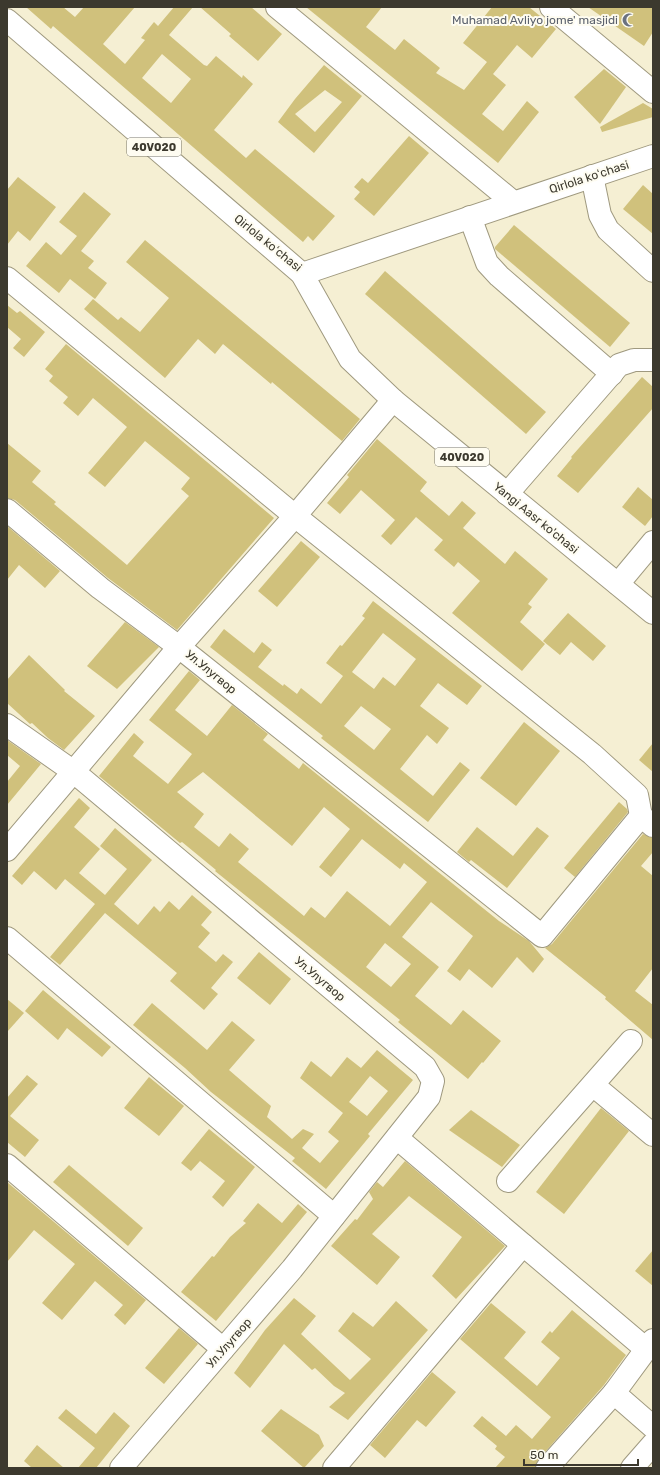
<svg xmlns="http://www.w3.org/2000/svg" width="660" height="1475" font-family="Rubik,sans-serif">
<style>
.building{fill:#d0c17c;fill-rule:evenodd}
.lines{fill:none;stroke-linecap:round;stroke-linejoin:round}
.minor-casing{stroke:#9f997f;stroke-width:24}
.major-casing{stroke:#9f997f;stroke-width:24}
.minor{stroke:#fff;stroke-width:22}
.major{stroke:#fff;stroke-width:22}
.labels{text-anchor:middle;stroke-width:4;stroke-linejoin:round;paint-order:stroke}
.shield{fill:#fefcf1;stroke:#767468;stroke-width:1}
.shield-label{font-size:11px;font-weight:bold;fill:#3c392e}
.worship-label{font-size:12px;fill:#5b616d;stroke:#fefcf1;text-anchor:end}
.street-label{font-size:12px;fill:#3c392e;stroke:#fefcf1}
</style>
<rect width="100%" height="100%" fill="#f5efd3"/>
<g class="building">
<path d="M26 7H63L75 17 84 7H135L103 44 125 64 145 40 141 38 154 22 158 26 174 7H193L169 35 204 65 207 66 216 56 242 78 243 75 253 84 214 130 246 158 255 149 335 216 313 241 308 236 303 242 53 26 51 29ZM162 54 191 79 171 103 142 78Z"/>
<path d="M200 7H251L282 34 258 61 229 36 231 34Z"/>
<path d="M306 7H382L366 27 395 50 404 39 440 68 436 73 464 90 487 62 463 43 492 7H529L556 29 532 58 517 45 493 74 506 85 482 114 503 131 527 101 539 112 498 163Z"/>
<path d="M588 7H653V32L644 46Z"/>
<path d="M324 65 362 96 314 153 278 122 295 99ZM325 90 342 102 315 132 295 114Z"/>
<path d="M604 69 626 87 600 124 574 97Z"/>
<path d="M643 103 653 109V117L602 132 600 127Z"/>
<path d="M409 136 429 153 374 216 354 199 360 192 354 187 362 178 368 183Z"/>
<path d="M18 177 56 207 30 241 18 231 7 245V190Z"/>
<path d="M643 185 653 194V234L623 209Z"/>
<path d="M84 192 111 214 81 251 94 261 88 268 107 283 95 299 70 279 59 293 26 266 46 242 61 255 77 236 59 222Z"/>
<path d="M514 225 630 323 610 347 495 249V247Z"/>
<path d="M145 240 360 419 342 441 272 382 271 384 223 344 215 354 198 339 165 378 84 309 93 299 118 320 121 317 140 332 169 298 126 262Z"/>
<path d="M385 271 546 412 526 434 365 294Z"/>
<path d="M7 305 17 313 20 311 45 332 24 357 13 348 21 339 7 327Z"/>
<path d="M66 344 274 518 177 630 108 578 15 500 7 498V443L41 471 32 482 56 502 54 504 127 565 189 496 181 489 190 478 145 441 105 487 88 473 127 427 93 398 78 416 63 403 68 397 49 381 53 376 45 369Z"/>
<path d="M642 377 653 387V408L578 493 557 476 572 458 571 457Z"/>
<path d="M377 439 427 482 420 491 449 516 462 501 476 513 463 528 505 564 515 551 548 579 528 604 532 607 520 622 545 644 522 671 452 613 480 581 458 562 454 567 434 550 443 540 416 517 391 545 381 536 395 520 361 490 340 514 327 503 349 477 347 475Z"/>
<path d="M638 487 653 500V516L645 526 622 507Z"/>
<path d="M7 526 60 571 45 588 19 565 7 580Z"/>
<path d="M301 541 320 557 277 607 258 591Z"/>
<path d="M373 601 482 686 467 705 438 683 420 706 449 728 437 744 427 735 400 769 433 796 460 762 470 770 428 822 321 738 323 736 210 647 224 629 254 653 262 642 272 650 258 667 283 686 284 684 297 694 301 688 321 704 343 676 326 663 340 645 342 646 365 618 362 616ZM383 633 416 659 395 686 383 677 374 689 352 672ZM361 706 391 729 374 750 344 726Z"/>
<path d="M568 613 606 646 593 661 571 642 560 655 543 641Z"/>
<path d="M125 622 159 647 117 689 87 666Z"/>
<path d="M29 655 65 690 64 691 95 716 64 750 48 738 32 723 30 724 7 703V680Z"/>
<path d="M189 671 200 680 175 710 207 736 232 705 268 734 263 740 299 769 303 763 499 921 529 941 544 959 533 973 517 957 492 988 469 969 460 981 447 971 473 936 431 902 402 937 439 967 415 996 451 1025 463 1010 501 1041 483 1063 482 1062 468 1079 398 1022 400 1020 215 871 216 870 182 842 180 843 99 776 134 733 144 742 133 756 168 784 192 754 149 720ZM203 772 292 846 324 807 350 829 319 867 331 877 362 839 400 869 404 863 427 882 390 926 347 891 325 918 311 907 304 916 238 862 249 849 230 833 219 847 194 827 204 814 177 792ZM385 943 411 964 391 987 366 967Z"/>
<path d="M524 722 560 751 516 806 480 778Z"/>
<path d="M7 740 41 764 7 805V782L20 766 7 755Z"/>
<path d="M653 743V772L639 760Z"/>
<path d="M79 798 90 808 74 827 100 849 79 873 105 895 127 869 100 846 115 828 152 860 114 904 138 925 154 906 160 912 169 901 179 910 192 895 212 912 201 925 210 933 198 947 216 962 223 954 233 962 211 988 218 994 204 1010 170 981 177 973 105 913 60 965 50 957 95 904 65 879 56 890 34 871 22 885 12 876Z"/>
<path d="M619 802 627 809 628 812 575 877 564 868Z"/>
<path d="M477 827 513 856 537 827 549 836 507 888 471 860 469 862 457 852Z"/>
<path d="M643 834 653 838V852L641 866 653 876V968L635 991 653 1005V1040L605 999 606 997 545 948 552 944Z"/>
<path d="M259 952 291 979 270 1005 237 978Z"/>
<path d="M43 990 111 1047 102 1057 67 1028 58 1040 25 1011Z"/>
<path d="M7 999 24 1013 7 1032Z"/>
<path d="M152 1003 207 1050 232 1021 255 1040 229 1070 271 1106 267 1117 292 1139 303 1129 314 1134 302 1148 320 1163 339 1141 328 1132 343 1113 300 1078 311 1061 331 1077 347 1057 361 1068 377 1050 413 1080 368 1134 370 1136 326 1189 292 1161 295 1158 211 1092 185 1068 133 1025ZM370 1076 388 1091 367 1116 349 1102Z"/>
<path d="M27 1075 38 1084 10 1116 39 1140 25 1157 7 1142V1098Z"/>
<path d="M149 1077 184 1106 159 1136 124 1108Z"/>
<path d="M601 1108 629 1131 564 1214 536 1192Z"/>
<path d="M471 1110 520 1145 502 1167 449 1130Z"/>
<path d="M209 1129 255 1167 223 1207 212 1197 225 1181 200 1161 191 1171 181 1163Z"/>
<path d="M405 1161 505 1246 456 1299 432 1276 462 1237 409 1196 372 1234 400 1257 377 1285 331 1246 355 1219 357 1220 373 1199 369 1192 377 1182 383 1187Z"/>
<path d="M69 1165 143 1228 128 1246 53 1182Z"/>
<path d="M7 1182 146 1300 125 1325 114 1315 123 1305 95 1281 62 1320 42 1303 75 1264 34 1230 7 1262Z"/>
<path d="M258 1203 282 1223 298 1204 307 1212 216 1321 181 1292 212 1256 214 1257 230 1237 246 1223 243 1221Z"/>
<path d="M653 1250V1286L635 1271Z"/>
<path d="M294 1298 316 1316 301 1334 350 1380 371 1359 338 1331 353 1312 373 1327 396 1301 428 1330 348 1420 329 1407 345 1393 334 1386 315 1368 312 1370 284 1344 250 1388 234 1373 265 1330Z"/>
<path d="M491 1303 526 1332 504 1358 537 1386 560 1358 541 1342 550 1331 552 1333 572 1310 626 1355 604 1385 538 1460 535 1468H495L505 1457 495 1449 497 1446 473 1426 482 1416 506 1436 516 1425 532 1439 551 1417 460 1339Z"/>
<path d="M179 1328 198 1344 164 1384 145 1368Z"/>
<path d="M432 1372 456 1392 426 1427 417 1420 385 1458 370 1445Z"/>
<path d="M66 1409 96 1434 114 1412 130 1426 96 1468H78L95 1448 58 1418Z"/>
<path d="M281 1409 319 1435 324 1446 304 1468 261 1431Z"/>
<path d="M37 1445 64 1468H32L24 1461Z"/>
</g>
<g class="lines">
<g class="minor-casing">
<g id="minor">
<path d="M277 7 513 202"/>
<path d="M551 7 653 92"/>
<path d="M592 176 600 215 608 230 653 271"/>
<path d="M470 217 487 263 499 276 612 374"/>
<path d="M302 274 653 156"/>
<path d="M7 278 295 516 592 754 637 795 641 816"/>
<path d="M507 494 619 365 634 360H653"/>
<path d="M7 510 100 588 179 647 542 936 641 816 653 826"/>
<path d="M618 584 653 542"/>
<path d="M7 725 74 772 425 1067 433 1081 429 1097 292 1269 121 1468"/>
<path d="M7 850 179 647 295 516 393 400"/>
<path d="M7 938 334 1216"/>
<path d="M593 1085 653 1135"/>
<path d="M397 1138 646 1349"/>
<path d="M7 1165 223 1349"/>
<path d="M508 1181 631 1041"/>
<path d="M614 1393 653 1427"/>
<path d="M334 1468 523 1245"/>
<path d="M547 1468 614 1393 653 1340"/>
<path d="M632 1468 653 1444"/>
</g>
</g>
<g class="major-casing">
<path id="major" d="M7 20 302 274 350 359 393 400 653 613"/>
</g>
<use href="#minor" class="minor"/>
<use href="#major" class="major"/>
</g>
<defs>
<g id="mosque-bare" transform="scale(1.08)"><path d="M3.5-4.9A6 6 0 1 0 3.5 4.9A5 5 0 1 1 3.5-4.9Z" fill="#6b7280" stroke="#fefcf1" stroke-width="2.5" paint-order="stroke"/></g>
</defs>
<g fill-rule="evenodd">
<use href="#mosque-bare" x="629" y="20"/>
</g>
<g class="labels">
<g class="shield">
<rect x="127" y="138" width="54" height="18" rx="3"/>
<rect x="435" y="448" width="54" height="18" rx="3"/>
</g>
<g class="shield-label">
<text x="154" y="151">40V020</text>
<text x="462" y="461">40V020</text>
</g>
<g class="worship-label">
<text x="618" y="24">Muhamad Avliyo jome' masjidi</text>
</g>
<g class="street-label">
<text transform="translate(589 177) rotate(-18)" y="4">Qirlola koʻchasi</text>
<text transform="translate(268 243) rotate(39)" y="4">Qirlola koʻchasi</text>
<text transform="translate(536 518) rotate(39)" y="4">Yangi Aasr ko'chasi</text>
<text transform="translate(211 672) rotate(39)" y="4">Ул.Улугвор</text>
<text transform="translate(320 979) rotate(40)" y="4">Ул.Улугвор</text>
<text transform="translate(229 1343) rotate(-49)" y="4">Ул.Улугвор</text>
</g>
</g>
<rect width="660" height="1475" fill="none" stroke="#3c392e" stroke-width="16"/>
<path d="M524 1459v6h114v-6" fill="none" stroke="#3c392e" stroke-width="2"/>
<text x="530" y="1459" font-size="12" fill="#3c392e" stroke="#fefcf1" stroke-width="3" paint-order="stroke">50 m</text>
</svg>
